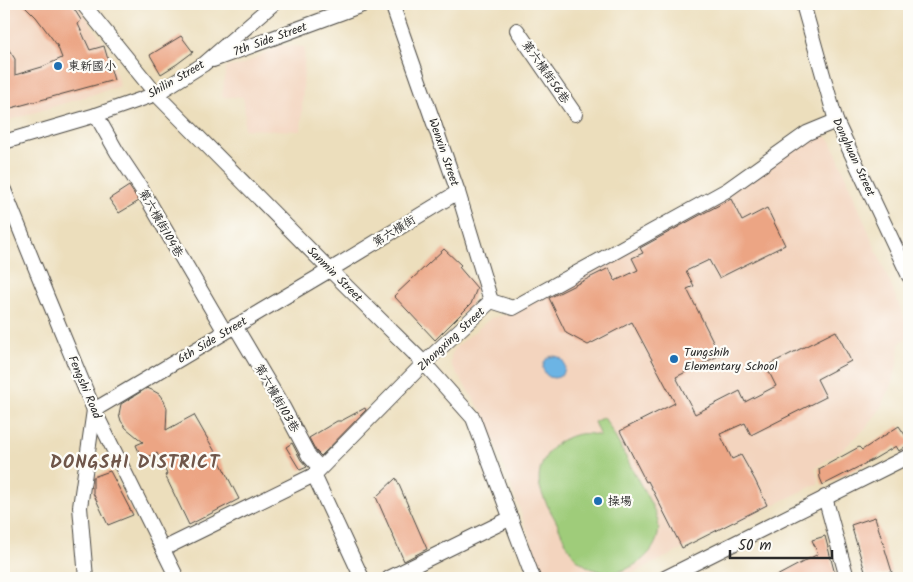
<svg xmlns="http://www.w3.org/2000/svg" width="913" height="582" font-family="Kalam,'LXGW WenKai TC',sans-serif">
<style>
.built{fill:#f3d4be}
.green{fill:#9fcc7a;stroke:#657c52}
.water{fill:#6cb4e4;stroke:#4c7088}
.building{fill:#eca584}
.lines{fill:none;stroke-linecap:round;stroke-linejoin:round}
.minor-casing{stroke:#484641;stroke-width:16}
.minor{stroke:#fff;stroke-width:14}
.poi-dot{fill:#1f6fb2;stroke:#fdfcf7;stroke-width:2}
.labels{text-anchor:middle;stroke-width:4.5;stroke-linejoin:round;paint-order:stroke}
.street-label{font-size:12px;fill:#2b2b2b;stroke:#fdfcf7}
.poi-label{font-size:12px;fill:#2b2b2b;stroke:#fdfcf7;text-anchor:start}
.district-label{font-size:18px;font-weight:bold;letter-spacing:1px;fill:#6f564a;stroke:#fdfcf7}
</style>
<rect width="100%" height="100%" fill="#fdfcf7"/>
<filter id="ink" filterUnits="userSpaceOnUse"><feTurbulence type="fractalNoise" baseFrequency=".02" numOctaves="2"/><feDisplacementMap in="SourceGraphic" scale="10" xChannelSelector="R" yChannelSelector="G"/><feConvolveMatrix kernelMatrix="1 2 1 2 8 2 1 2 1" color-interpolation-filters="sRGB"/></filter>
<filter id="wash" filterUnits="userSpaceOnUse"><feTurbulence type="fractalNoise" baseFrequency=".0096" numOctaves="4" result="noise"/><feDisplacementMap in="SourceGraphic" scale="20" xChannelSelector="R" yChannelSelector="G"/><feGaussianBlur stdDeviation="1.12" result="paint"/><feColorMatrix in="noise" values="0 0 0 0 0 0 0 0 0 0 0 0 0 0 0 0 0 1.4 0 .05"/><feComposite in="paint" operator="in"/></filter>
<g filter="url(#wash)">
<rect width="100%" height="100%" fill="#ecdebc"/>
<g class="built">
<path d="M4 4H77L106 46 120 86 4 122Z"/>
<path d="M280 45 305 47 301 131 244 129 245 112 243 97H222L226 67 242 65Z"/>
<path d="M822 134 831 141 909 329V336L899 344 898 362 892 385 879 411 864 430 843 449 815 468 819 483 623 578H545L485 416 451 365V356L456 347 491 318 514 313 808 138Z"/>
</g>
<path class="green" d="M604 417C616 438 627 459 638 480 645 493 654 507 658 521 663 547 639 567 617 572 602 575 583 567 573 555 566 545 561 532 556 521 550 510 543 499 540 487 536 470 546 450 561 441 573 434 586 431 600 436L594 422Z"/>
<circle class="water" cx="554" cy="367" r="11"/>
<g id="blocks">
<g class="building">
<path d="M23 4H71L81 20 78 24 90 50 104 46 114 80 4 110V42L15 59V75L42 67 62 58 57 45 36 17Z"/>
<path d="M181 36 193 52 177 64 161 74 150 55Z"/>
<path d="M129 186 139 201 119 213 109 199Z"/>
<path d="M731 199 742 221 767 208 785 245 719 278 709 260 686 271 694 286 687 289 720 355 676 377 695 414 740 391 745 402 776 386 766 366 836 331 851 361 817 379 826 397 751 435 745 423 720 434 732 459 741 455 755 480 767 505 682 548 648 481 646 482 620 431 675 403 632 322 588 345 566 333 549 298 609 268 615 281 638 270 632 258 643 253 640 248 702 214Z"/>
<path d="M444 249 461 265 459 267 477 288 471 304 435 340 394 296Z"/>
<path d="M147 388 152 390 159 394 164 401 167 408 166 430 194 415 214 450 239 499 189 525 165 475 167 474 157 453 142 459 136 445 143 442 126 428 121 421 119 414 121 404Z"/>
<path d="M365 408 366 410 321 456 316 451 309 438 337 421H341Z"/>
<path d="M899 426 909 441V444L899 451 896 446 874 459 823 485 820 478 819 469 859 447 862 450Z"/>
<path d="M292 443 301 460 307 467 300 470 286 447Z"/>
<path d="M110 471 133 515 108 525 93 493V477Z"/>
<path d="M396 478 427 549 404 561 376 497Z"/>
<path d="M875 517 892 572 871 578H867L851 525Z"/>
<path d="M825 536 836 578H773L818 554 812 540Z"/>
</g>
</g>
</g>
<g filter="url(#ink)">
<use href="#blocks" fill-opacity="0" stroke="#484641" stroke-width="1"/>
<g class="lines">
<g class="minor-casing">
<g id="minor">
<path d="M83 4 156 94 330 270 424 363 473 418 533 578"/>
<path d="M392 4 458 192 491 301"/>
<path d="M803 4 836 121 909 276"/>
<path d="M517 30 575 114"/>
<path d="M213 60 365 4"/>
<path d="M96 115 117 152 141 188 225 332"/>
<path d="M4 142 96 115 156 94 204 64 273 4"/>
<path d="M4 190 48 299 94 410 177 578"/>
<path d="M235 326 283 407 309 456 320 468"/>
<path d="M314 475 362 578"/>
<path d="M825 497 847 578"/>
<path d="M163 549 314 475 424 363 491 301 513 308 727 190 807 133 836 121"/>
<path d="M86 578 80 507 94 410 330 270 458 192"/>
<path d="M389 578 511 518"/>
<path d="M665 578 909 456"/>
</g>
</g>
<use href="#minor" class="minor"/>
</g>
</g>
<g class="poi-dot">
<circle cx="58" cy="66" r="5"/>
<circle cx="674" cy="359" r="5"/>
<circle cx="598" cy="501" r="5"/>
</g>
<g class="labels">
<g class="street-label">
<text transform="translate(270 39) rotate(-20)" y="4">7th Side Street</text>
<text transform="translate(546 72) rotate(55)" y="4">第六橫街56巷</text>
<text transform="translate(176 79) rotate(-30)" y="4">Shilin Street</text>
<text transform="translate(444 152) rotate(71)" y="4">Wenxin Street</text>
<text transform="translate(854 157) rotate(65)" y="4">Donghuan Street</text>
<text transform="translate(161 223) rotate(60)" y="4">第六橫街104巷</text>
<text transform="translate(394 231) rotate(-32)" y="4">第六橫街</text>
<text transform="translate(335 274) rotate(45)" y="4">Sanmin Street</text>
<text transform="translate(451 339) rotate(-43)" y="4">Zhongxing Street</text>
<text transform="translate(212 340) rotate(-31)" y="4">6th Side Street</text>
<text transform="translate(85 387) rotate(67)" y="4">Fengshi Road</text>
<text transform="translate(277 398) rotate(60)" y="4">第六橫街103巷</text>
</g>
<g class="poi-label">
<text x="68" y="70">東新國小</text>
<text x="684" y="356">Tungshih<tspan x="684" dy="14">Elementary School</tspan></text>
<text x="608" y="505">操場</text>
</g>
<g class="district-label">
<text x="135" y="468">DONGSHI DISTRICT</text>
</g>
</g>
<rect width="913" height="582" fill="none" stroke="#fdfcf7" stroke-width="20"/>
<path d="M730 550v8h102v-8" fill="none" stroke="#2b2b2b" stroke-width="2.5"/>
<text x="738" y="550" font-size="15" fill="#2b2b2b" stroke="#fdfcf7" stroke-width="4" paint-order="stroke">50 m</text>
</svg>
